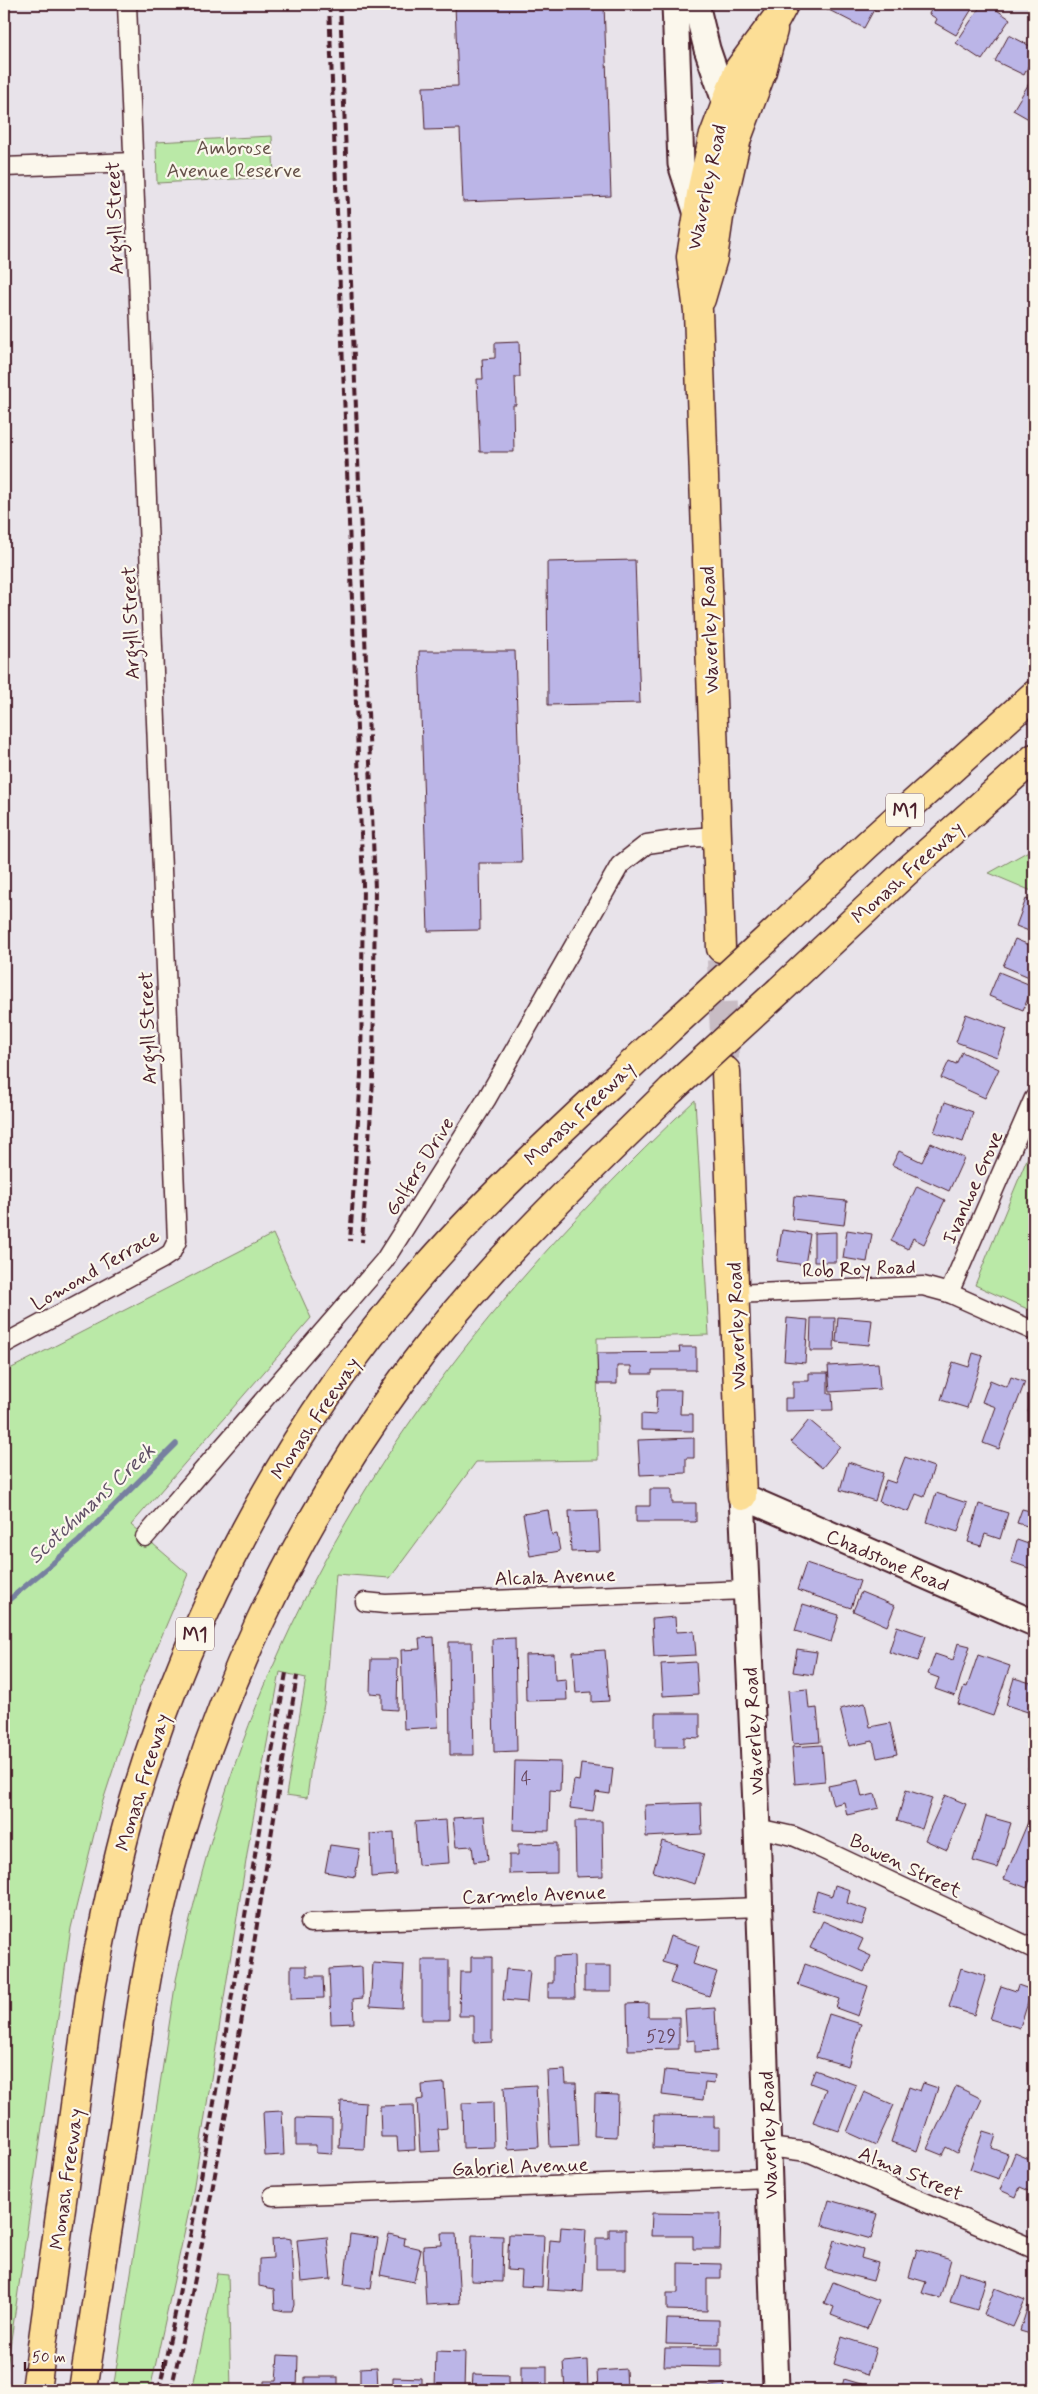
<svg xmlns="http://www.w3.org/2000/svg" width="1038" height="2394" font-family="Mynerve,sans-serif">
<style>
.green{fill:#bae9a7;stroke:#828469}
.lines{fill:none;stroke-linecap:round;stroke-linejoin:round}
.stream{stroke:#7780a0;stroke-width:5.5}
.building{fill:#bbb5e7;stroke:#4a1f2b}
.primary-tunnel{stroke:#c8bcc4;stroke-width:28;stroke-dasharray:28 14;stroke-linecap:butt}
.street-casing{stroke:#4a1f2b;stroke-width:21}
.secondary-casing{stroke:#4a1f2b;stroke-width:29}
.primary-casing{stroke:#4a1f2b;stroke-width:31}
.highway-casing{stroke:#4a1f2b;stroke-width:31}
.street{stroke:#fbf7ec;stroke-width:18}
.secondary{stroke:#fbf7ec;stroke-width:25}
.primary{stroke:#fcde96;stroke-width:28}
.highway{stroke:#fcde96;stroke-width:28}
.rail{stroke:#4a1f2b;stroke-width:4;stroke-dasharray:8 4;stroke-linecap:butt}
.highway-bridge-casing{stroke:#4a1f2b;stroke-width:31;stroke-linecap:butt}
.highway-bridge{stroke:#fcde96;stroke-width:28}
.labels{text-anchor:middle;stroke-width:4.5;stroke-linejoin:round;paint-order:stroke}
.number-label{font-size:18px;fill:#66445a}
.shield{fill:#fbf7ec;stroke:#7f6065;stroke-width:1}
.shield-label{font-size:19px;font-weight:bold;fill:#4a1f2b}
.park-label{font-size:20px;fill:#66524a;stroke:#fbf7ec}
.street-label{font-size:20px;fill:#4a1f2b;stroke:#fbf7ec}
.water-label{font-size:21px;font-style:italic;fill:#605066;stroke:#fbf7ec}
</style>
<rect width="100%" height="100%" fill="#e8e3ea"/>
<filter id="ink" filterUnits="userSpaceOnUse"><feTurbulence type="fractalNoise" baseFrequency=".02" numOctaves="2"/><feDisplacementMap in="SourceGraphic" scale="10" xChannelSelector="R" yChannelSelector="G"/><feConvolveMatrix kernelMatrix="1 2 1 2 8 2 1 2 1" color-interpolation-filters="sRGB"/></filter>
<g filter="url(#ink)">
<g class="green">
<path d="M272 136 274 177 157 183 156 142Z"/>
<path d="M1034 848V892L989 873Z"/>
<path d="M695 1100 709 1335 597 1338 598 1460 476 1462 390 1578 336 1574 326 1694 311 1767 307 1798 286 1795 306 1678 280 1672 250 1836 192 2197 150 2390H113L176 1980C198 1881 224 1784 263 1690 361 1454 511 1273 695 1100Z"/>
<path d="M1034 1142V1312L975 1285Z"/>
<path d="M273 1234 311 1318 131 1525 188 1574 140 1687 100 1810 71 1928 4 2388V1372Z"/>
<path d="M217 2273 228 2274 231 2390H192Z"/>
</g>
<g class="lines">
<path class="stream" d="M4 1604 79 1541 176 1444"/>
</g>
<g class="building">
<path d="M455 4H604L611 196 463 202 460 129 425 130 423 87 458 86Z"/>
<path d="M828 4H877L864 28 825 8Z"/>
<path d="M934 4H975L956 35 935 23 937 19 929 14Z"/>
<path d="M982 4H988L1010 19 982 60 956 43Z"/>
<path d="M1009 35 1034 48V54L1024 75 995 61Z"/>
<path d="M1034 75V122L1013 110Z"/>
<path d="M519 342 520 377H515L516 405H513L514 452H480L477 379H483L482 359 495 358V343Z"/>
<path d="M635 560 640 703 548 705 547 562Z"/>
<path d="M419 651H515L522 863H479L480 930 428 931Z"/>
<path d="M1026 899 1034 902V933L1016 926Z"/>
<path d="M1015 939 1034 947V979L1003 966Z"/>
<path d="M999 972 1033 986 1023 1010 989 996Z"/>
<path d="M966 1014 1007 1029 997 1057 956 1042Z"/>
<path d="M962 1052 999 1069 985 1098 941 1078 949 1061 956 1064Z"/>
<path d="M945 1102 973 1112 963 1142 934 1132Z"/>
<path d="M931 1143 964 1158 949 1191 892 1165 899 1151 922 1162Z"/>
<path d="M917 1186 945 1200 924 1244 913 1238 908 1249 891 1241Z"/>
<path d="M794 1196 847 1201 844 1225 792 1219Z"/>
<path d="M782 1230 810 1234 805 1265 777 1261Z"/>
<path d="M847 1230 872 1234 867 1262 843 1258Z"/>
<path d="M836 1232V1262H814V1233Z"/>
<path d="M838 1317 872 1320 869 1345 836 1342Z"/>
<path d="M787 1318 808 1320 805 1363 784 1361Z"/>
<path d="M811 1318H835L834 1351H810Z"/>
<path d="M679 1347H696V1370H652V1374H631V1366H617V1384H598L597 1353 680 1352Z"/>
<path d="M973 1353 983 1356 967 1408 941 1400 953 1362 969 1367Z"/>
<path d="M878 1363 880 1389 830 1392 828 1366Z"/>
<path d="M809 1373H828V1394H832L833 1410 785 1411V1398H793V1381H809Z"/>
<path d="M1011 1377 1025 1382 999 1449 983 1443 996 1407 982 1402 990 1380 1007 1387Z"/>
<path d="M657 1390H681L680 1414H693V1431L641 1430V1414L656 1415Z"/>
<path d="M1034 1391V1414L1028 1412Z"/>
<path d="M809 1420 840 1446 822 1468 791 1442Z"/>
<path d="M694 1438V1458H686V1473L640 1475 638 1440Z"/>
<path d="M905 1457 934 1467 924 1497 916 1494 909 1512 879 1502 886 1480 895 1483Z"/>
<path d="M848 1462 883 1473 875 1501 840 1490Z"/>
<path d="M650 1489H672V1503H696V1522H636V1506H650Z"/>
<path d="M936 1493 967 1503 958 1532 927 1522Z"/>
<path d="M1034 1498V1528L1017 1523 1022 1509 1030 1511Z"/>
<path d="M979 1504 1008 1513 1000 1539 985 1534 981 1546 968 1542Z"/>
<path d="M548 1510 552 1535 557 1534 560 1551 530 1556 523 1514Z"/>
<path d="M598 1510 600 1551 571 1552 569 1511Z"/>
<path d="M1017 1540 1034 1546 1032 1569 1011 1562Z"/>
<path d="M806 1563 860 1581 851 1608 797 1590Z"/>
<path d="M861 1592 895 1606 887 1626 853 1611Z"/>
<path d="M803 1604 839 1615 831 1642 795 1631Z"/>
<path d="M675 1617 676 1632 694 1631 696 1655 654 1657 652 1619Z"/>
<path d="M897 1626 926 1636 918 1661 889 1652Z"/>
<path d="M434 1637 438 1727 404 1729 401 1650 420 1649 419 1638Z"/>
<path d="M515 1638 517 1751 494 1752 492 1639Z"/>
<path d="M449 1642H472L474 1755H450Z"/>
<path d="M958 1643 970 1646 955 1696 935 1689 939 1678 928 1674 935 1654 953 1660Z"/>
<path d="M797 1649 817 1652 813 1675 793 1672Z"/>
<path d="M605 1650 609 1701 592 1702V1692L576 1693 573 1652Z"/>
<path d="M554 1654 555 1680 566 1679 567 1700 526 1701 525 1655Z"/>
<path d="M978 1655 1010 1666 993 1716 958 1704 964 1686 967 1687Z"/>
<path d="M371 1659H398L397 1710 382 1709V1694L370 1693Z"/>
<path d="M696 1662 698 1694 663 1696 661 1664Z"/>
<path d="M1014 1678 1034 1684V1714L1006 1705Z"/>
<path d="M807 1689 809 1709 817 1708 820 1742 793 1744 788 1691Z"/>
<path d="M865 1703 870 1727 890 1723 897 1754 877 1758 873 1741 849 1746 840 1709Z"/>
<path d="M655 1713H700V1738L684 1737V1747H655Z"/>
<path d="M822 1745 825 1781 795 1784 792 1747Z"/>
<path d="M1034 1753V1771L1028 1769Z"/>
<path d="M515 1761 561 1762 560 1791 550 1790 549 1831 513 1830Z"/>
<path d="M581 1764 613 1768 610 1794 596 1792 593 1811 570 1808 574 1780 579 1781Z"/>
<path d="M858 1780 862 1797 875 1794 879 1808 847 1815 844 1802 833 1805 828 1786Z"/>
<path d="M906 1790 932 1798 922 1829 897 1821Z"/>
<path d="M945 1795 966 1804 947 1850 925 1840Z"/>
<path d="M701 1803 702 1834 646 1837 645 1805Z"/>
<path d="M1031 1815 1034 1816V1870L1027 1888 1004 1879Z"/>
<path d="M484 1816 488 1860 474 1862 472 1846 456 1847 453 1818Z"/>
<path d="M986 1816 1011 1823 997 1868 973 1861Z"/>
<path d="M446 1820 449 1863 418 1865 415 1822Z"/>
<path d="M575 1821H602L603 1876 576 1877Z"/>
<path d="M394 1832 396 1875 371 1877 370 1834Z"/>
<path d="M662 1841 704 1854 695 1884 653 1872Z"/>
<path d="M557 1843V1873L509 1874V1855H518V1844Z"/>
<path d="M330 1845 360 1849 355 1877 325 1872Z"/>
<path d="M835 1885 850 1890 847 1903 867 1910 862 1925 812 1910 817 1891 832 1896Z"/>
<path d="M823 1921 863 1939 858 1950 871 1956 864 1972 810 1948Z"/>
<path d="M670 1936 699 1946 693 1964 717 1972 709 1996 670 1983 676 1966 662 1962Z"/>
<path d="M574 1956 575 1998H548V1983H553V1957Z"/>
<path d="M471 1957H492V2042L474 2043V2016H459L460 1972H471Z"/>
<rect x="422" y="1960" width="27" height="60"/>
<path d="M373 1963 404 1965 402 2008 370 2006Z"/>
<path d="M805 1964 868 1986 858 2016 836 2008 839 1999 798 1985Z"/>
<path d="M291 1966H307V1976H323L324 1998 291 1999Z"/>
<rect x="584" y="1966" width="27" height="25"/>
<path d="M362 1967 363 1998 353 1999 354 2023 331 2024 329 1969Z"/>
<path d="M961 1968 986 1976 974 2015 949 2007Z"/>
<path d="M506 1969 530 1971 527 2002 503 2000Z"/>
<path d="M1018 1985 1032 1990 1020 2028 990 2019 1001 1986 1016 1991Z"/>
<path d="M648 2003V2017H679V2049L628 2050 627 2004Z"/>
<path d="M715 2008 717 2051 695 2052V2040L687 2041 685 2010Z"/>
<path d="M829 2014 861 2024 848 2066 816 2057Z"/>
<path d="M1034 2027V2042L1029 2040Z"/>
<path d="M565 2070 566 2083H576L579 2146 550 2147 547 2071Z"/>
<path d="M665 2070 715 2075 714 2084 705 2083 703 2100 662 2095Z"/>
<path d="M815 2070 856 2085 839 2131 813 2122 826 2089 810 2083Z"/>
<path d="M444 2083 447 2128 438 2129 440 2151 420 2152 417 2100 423 2099 422 2085Z"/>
<path d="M923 2083 938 2088 917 2151 891 2142 909 2087 920 2091Z"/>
<path d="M536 2085 539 2147 507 2149 504 2087Z"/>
<path d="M956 2086 982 2099 957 2153 946 2147 942 2155 927 2149Z"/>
<path d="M864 2092 894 2105 876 2145 847 2132Z"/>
<path d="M595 2094 618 2095 617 2137 594 2136Z"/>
<path d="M341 2101 366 2103 364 2149 339 2148Z"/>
<path d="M493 2102 494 2147 463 2148 462 2103Z"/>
<path d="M413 2105 415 2150 398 2151 397 2137H381L380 2106Z"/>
<path d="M282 2111 284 2155 265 2156 263 2112Z"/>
<path d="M654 2115 714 2116V2127H720V2149L653 2148Z"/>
<path d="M296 2118 332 2119V2154L316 2153V2145H296Z"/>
<path d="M983 2131 996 2135 992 2148 1008 2154 999 2179 970 2169Z"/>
<path d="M1015 2153 1034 2161V2193L1020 2187 1016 2197 1000 2190Z"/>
<path d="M829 2200 878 2214 871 2239 822 2225Z"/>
<path d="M652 2213 721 2214 720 2249H693V2236H651Z"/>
<path d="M561 2227 586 2229 583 2292 547 2290 550 2240 560 2241Z"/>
<path d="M609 2229H626V2269H596V2238H609Z"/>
<path d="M441 2233H456L460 2303 426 2305 423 2246 442 2245Z"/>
<path d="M350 2234 378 2238 371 2289 344 2285Z"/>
<path d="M389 2234 405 2238 404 2245 421 2249 414 2282 380 2275Z"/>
<path d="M509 2234 544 2235 542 2287 521 2286 522 2271 507 2270Z"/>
<path d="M472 2235 503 2236 502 2282 471 2281Z"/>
<path d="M327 2237 331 2279 301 2282 297 2240Z"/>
<path d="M286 2238 291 2239 294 2305 292 2311H284L275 2309 274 2289 259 2286V2259L273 2258 272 2239Z"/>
<path d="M834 2240 863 2249 861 2258 878 2263 873 2281 825 2269Z"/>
<path d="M917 2249 951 2259 940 2298 922 2293 926 2282 909 2277Z"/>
<path d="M678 2263 721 2264V2279H707V2311L667 2310V2293H678Z"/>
<path d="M959 2272 986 2280 977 2310 950 2302Z"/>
<path d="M833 2282 879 2300 867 2329 831 2315 834 2307 824 2303Z"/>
<path d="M995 2288 1025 2300 1013 2327 984 2315Z"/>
<path d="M1028 2306 1034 2308V2335L1020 2331Z"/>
<path d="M667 2319 719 2320V2345L666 2344Z"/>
<path d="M842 2337 876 2348 868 2375 834 2364Z"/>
<path d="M665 2348H722V2367L664 2366Z"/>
<path d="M436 2351 465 2352 464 2390H435Z"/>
<path d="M278 2355 298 2356 297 2390H264V2381H276Z"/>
<path d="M587 2360 588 2390H565L563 2362Z"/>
<rect x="521" y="2366" width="26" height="24"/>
<path d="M377 2367 378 2390H352V2387L360 2386V2368Z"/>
<path d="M626 2369 627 2390H598L597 2371Z"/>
<path d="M473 2374 508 2375V2390H472Z"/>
<rect x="305" y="2377" width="33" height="13"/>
<path d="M393 2377 422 2378V2390H393Z"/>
<path d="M844 2379 881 2390H841Z"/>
<path d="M724 2384 725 2390H683Z"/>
<path d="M670 2388V2390H635V2389Z"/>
</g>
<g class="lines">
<path class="primary-tunnel" d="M721 960 725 1059"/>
<g class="street-casing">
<g id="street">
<path d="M4 167 133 162"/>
<path d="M949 1293 1034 1098"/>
<path d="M735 1294 923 1286 949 1293 1034 1331"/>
<path d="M4 1344 162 1259 171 1253 177 1241 127 4"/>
<path d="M145 1537 384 1261 486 1100 620 865 647 844 688 838 716 836"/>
<path d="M365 1602 385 1604 746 1590"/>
<path d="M757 1828 793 1836 807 1842 1034 1949"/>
<path d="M310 1923 760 1907"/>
<path d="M768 2147 808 2152 1034 2249"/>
<path d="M273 2196 769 2178"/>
</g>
</g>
<g class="secondary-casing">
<g id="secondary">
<path d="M675 4 681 164 697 214"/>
<path d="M696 4 707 49 730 116"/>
<path d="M776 2390 757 1828 742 1496 1034 1623"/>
</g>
</g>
<g class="primary-casing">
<g id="primary">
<path d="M701 299 713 258 719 217 737 138 762 71 773 30"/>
<path d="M721 948 698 311 691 257 702 188 713 138 739 69 776 19 784 4"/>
<path d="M726 1071 742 1496"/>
</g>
</g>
<g class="highway-casing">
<g id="highway">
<path d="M778 929 868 844 1034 695"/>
<path d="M780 990 906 872 1034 758"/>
<path d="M36 2390 91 1989C102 1931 114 1872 130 1815 187 1618 285 1431 419 1276 496 1187 584 1110 669 1029"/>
<path d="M83 2390C97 2295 112 2201 127 2106 137 2038 146 1969 162 1902 208 1707 295 1525 414 1364 489 1264 582 1178 671 1090"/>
</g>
</g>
<use href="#street" class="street"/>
<use href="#secondary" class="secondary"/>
<use href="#primary" class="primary"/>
<use href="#highway" class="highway"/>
<g class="rail">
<path d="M329 4 363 885 361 1075 350 1241"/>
<path d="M340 4 375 889 373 1081 362 1242"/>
<path d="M159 2390C211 2153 243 1912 286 1673"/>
<path d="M171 2390C225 2155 257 1914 297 1676"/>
</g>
<g class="highway-bridge-casing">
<g id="highway-bridge">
<path d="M669 1029 778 929"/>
<path d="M671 1090 780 990"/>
</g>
</g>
<use href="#highway-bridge" class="highway-bridge"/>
</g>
</g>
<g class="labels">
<g class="number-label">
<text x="526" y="1784">4</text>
<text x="661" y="2042">529</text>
</g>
<g class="shield">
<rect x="886" y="793.5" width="38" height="33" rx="4"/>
<rect x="176" y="1617.5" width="38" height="33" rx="4"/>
</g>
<g class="shield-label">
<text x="905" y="817">M1</text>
<text x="195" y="1641">M1</text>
</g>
<g class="park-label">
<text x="234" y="154">Ambrose<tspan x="234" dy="23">Avenue Reserve</tspan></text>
</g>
<g class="street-label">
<text transform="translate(706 187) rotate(-78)" y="7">Waverley Road</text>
<text transform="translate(114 218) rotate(-92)" y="7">Argyll Street</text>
<text transform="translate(130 623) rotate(-92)" y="7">Argyll Street</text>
<text transform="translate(709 630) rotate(-92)" y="7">Waverley Road</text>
<text transform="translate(907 872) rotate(-42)" y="7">Monash Freeway</text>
<text transform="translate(147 1028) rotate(-92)" y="7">Argyll Street</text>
<text transform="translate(579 1113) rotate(-43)" y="7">Monash Freeway</text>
<text transform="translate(419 1166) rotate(-58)" y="7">Golfers Drive</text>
<text transform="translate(972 1187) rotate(-66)" y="7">Ivanhoe Grove</text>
<text transform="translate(859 1268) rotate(-2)" y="7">Rob Roy Road</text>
<text transform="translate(95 1269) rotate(-30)" y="7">Lomond Terrace</text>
<text transform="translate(736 1326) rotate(-92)" y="7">Waverley Road</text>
<text transform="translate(315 1418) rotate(-56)" y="7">Monash Freeway</text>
<text transform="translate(888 1560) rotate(23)" y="7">Chadstone Road</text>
<text transform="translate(555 1576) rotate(-2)" y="7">Alcala Avenue</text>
<text transform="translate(753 1731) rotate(-93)" y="7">Waverley Road</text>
<text transform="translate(142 1782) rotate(-73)" y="7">Monash Freeway</text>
<text transform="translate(906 1865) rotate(26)" y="7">Bowen Street</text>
<text transform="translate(534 1894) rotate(-2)" y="7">Carmelo Avenue</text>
<text transform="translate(768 2135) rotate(-92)" y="7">Waverley Road</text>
<text transform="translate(520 2166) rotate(-2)" y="7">Gabriel Avenue</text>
<text transform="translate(911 2173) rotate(23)" y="7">Alma Street</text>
<text transform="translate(66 2179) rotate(-82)" y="7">Monash Freeway</text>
</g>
<g class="water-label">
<text transform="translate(91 1503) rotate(-43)" y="7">Scotchmans Creek</text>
</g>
</g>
<rect width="1038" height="2394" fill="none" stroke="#fbf7ec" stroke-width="20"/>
<rect x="10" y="10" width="1018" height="2374" fill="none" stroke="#4a1f2b" stroke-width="2" filter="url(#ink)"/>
<path d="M25 2362v8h138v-8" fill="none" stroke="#4a1f2b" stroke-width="2.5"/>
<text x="32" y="2362" font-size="15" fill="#4a1f2b" stroke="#fbf7ec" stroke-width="4" paint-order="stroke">50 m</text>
</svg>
